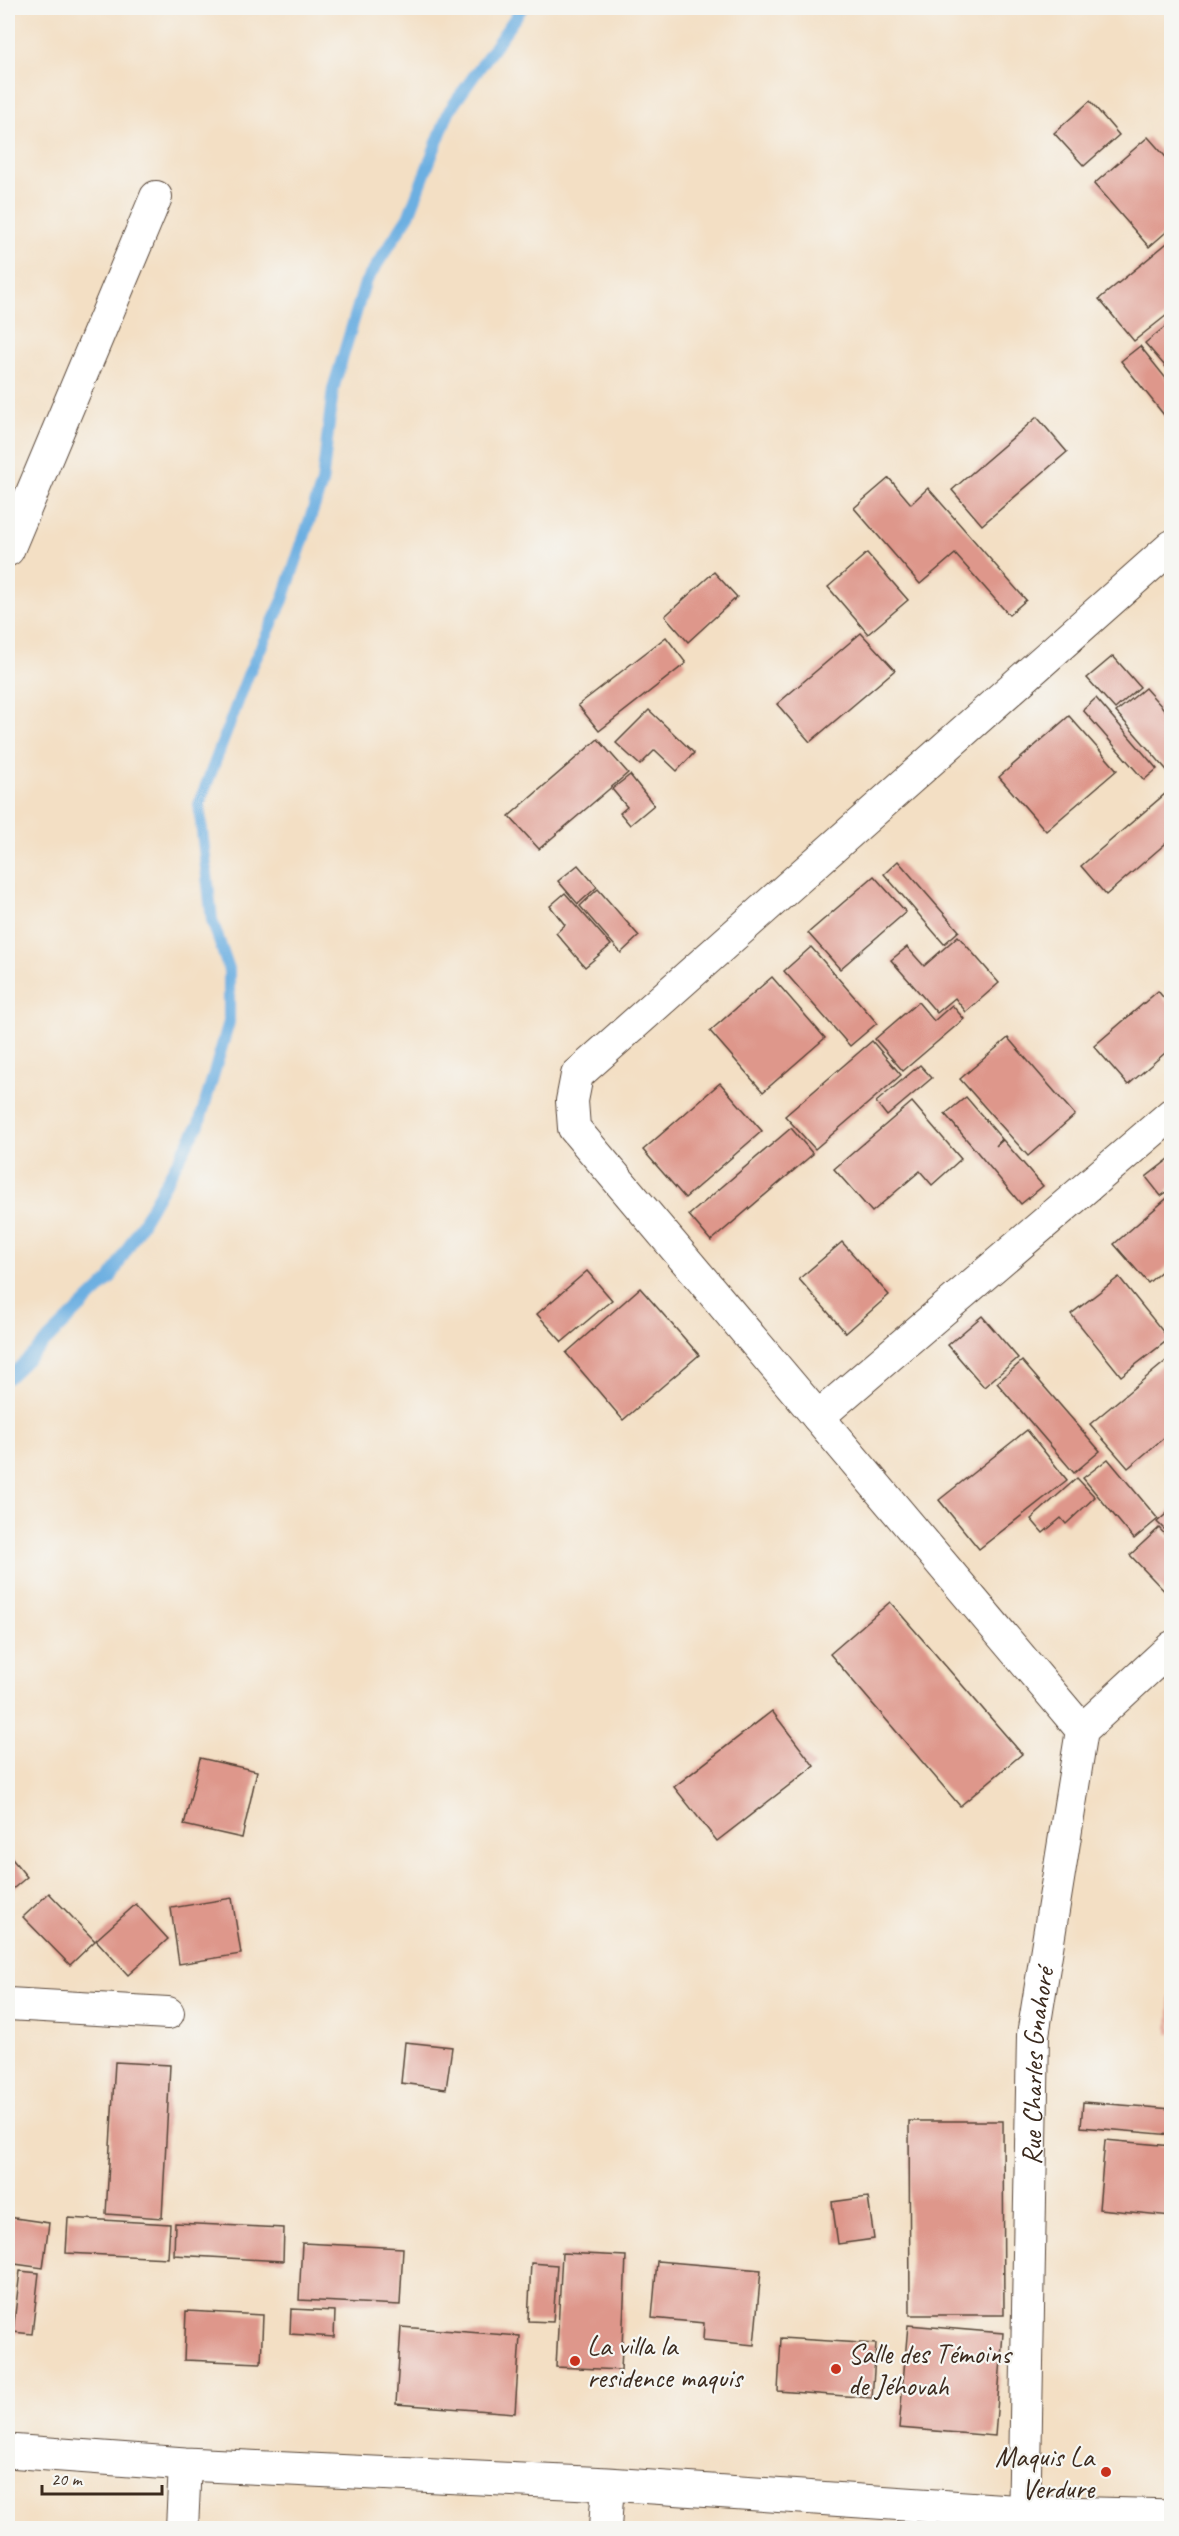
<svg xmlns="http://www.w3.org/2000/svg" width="1179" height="2536" font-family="Caveat,sans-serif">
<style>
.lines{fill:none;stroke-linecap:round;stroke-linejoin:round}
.stream{stroke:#6cafe1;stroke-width:12}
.building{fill:#de978b}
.minor-casing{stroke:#574537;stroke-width:34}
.tertiary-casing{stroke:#574537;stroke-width:35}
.minor{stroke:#fff;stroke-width:32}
.tertiary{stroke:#fff;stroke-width:33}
.poi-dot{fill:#c8321e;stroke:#f6f6f2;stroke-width:2}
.labels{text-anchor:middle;stroke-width:4.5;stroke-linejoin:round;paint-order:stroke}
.street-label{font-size:28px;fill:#3b2a1e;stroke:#f6f6f2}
.poi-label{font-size:28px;fill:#3b2a1e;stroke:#f6f6f2;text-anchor:start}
</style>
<rect width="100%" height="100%" fill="#f6f6f2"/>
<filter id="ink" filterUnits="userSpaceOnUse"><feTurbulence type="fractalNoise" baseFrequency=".0167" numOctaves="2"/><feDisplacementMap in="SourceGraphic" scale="12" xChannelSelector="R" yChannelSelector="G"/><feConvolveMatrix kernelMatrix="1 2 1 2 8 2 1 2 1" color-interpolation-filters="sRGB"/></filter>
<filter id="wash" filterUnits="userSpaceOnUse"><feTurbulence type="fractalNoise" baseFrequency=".008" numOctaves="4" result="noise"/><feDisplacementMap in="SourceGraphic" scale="24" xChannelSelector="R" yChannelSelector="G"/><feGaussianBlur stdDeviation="1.35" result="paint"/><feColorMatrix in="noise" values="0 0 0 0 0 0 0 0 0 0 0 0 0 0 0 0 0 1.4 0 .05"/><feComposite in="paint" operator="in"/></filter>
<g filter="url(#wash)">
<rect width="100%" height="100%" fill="#f3dfc4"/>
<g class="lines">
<path class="stream" d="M8 1378 110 1279 199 1124 229 1022V970L212 920 199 804 248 675 283 600 322 483 333 389 365 283 409 215 449 111 522 8"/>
</g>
<g id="blocks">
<g class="building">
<path d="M1090 101 1119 135 1084 166 1054 133Z"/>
<path d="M1148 137 1172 164V227L1149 247 1094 184Z"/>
<path d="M1172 239V311L1134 341 1099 299Z"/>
<path d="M1172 321V374L1145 343Z"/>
<path d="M1140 346 1172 386V425L1121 361Z"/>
<path d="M1037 417 1067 452 982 525 952 490Z"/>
<path d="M889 478 911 504 928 488 1026 600 1009 615 955 554 920 584 854 508Z"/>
<path d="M867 553 908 600 868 634 828 587Z"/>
<path d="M714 572 737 597 688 642 665 616Z"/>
<path d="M861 633 895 670 810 742 777 704Z"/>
<path d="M666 637 686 663 599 731 578 705Z"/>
<path d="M1113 656 1140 687 1115 709 1087 678Z"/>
<path d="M1145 688 1172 718V776L1116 712Z"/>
<path d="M1096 698 1157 769 1144 780 1083 710Z"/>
<path d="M649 710 694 753 677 771 655 750 640 765 616 743Z"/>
<path d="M1069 716 1117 770 1046 831 999 777Z"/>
<path d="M598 739 628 773 539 849 509 816Z"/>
<path d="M630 775 654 805 630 825 620 813 627 807 612 789Z"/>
<path d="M1172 788V838L1106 895 1081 866Z"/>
<path d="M898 861 959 931 944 944 884 874Z"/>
<path d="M578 865 597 887 578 904 558 881Z"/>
<path d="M874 876 906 912 840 969 808 933Z"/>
<path d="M598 889 639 936 621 953 580 906Z"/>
<path d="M565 893 611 945 585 967 556 933 565 925 550 906Z"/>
<path d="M958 936 999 983 966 1012 955 998 937 1013 891 960 907 947 924 966Z"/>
<path d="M811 947 877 1023 850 1046 784 971Z"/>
<path d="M772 977 825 1038 763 1092 710 1031Z"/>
<path d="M1158 991 1172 1008V1047L1128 1085 1094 1046Z"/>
<path d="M918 1002 934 1021 952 1005 964 1019 903 1071 875 1039Z"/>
<path d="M1008 1038 1075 1115 1028 1156 960 1079Z"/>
<path d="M872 1041 901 1075 815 1149 785 1116Z"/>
<path d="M920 1065 932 1078 887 1116 876 1102Z"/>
<path d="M720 1083 762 1131 685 1198 643 1150Z"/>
<path d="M966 1097 1002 1139 996 1146 1003 1140 1043 1186 1021 1204 945 1114Z"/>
<path d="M912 1102 961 1159 932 1185 920 1171 872 1212 834 1169Z"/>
<path d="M791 1128 813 1154 711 1241 689 1215Z"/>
<path d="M1169 1159 1172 1163V1188L1161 1196 1146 1177Z"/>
<path d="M1172 1194V1262L1148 1283 1114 1244Z"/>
<path d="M842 1242 889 1295 846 1333 799 1279Z"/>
<path d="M587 1271 612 1300 562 1342 537 1314Z"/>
<path d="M1119 1277 1169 1339 1121 1376 1071 1314Z"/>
<path d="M640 1288 699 1355 623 1420 566 1353Z"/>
<path d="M982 1316 1018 1358 984 1387 948 1345Z"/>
<path d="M1172 1356V1431L1128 1468 1090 1424Z"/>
<path d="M1022 1361 1100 1451 1074 1473 997 1383Z"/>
<path d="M1027 1430 1067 1480 979 1549 939 1500Z"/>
<path d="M1108 1459 1158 1519 1134 1539 1083 1478Z"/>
<path d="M1077 1478 1095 1497 1066 1524 1061 1518 1043 1533 1031 1519Z"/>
<path d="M1172 1509V1537L1157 1522Z"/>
<path d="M1159 1528 1172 1542V1599L1130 1555Z"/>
<path d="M890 1602 1022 1754 960 1806 830 1654Z"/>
<path d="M772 1711 814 1766 717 1841 674 1787Z"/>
<path d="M200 1758 257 1771 242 1838 184 1825Z"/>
<path d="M8 1854 27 1877 8 1893Z"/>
<path d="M49 1893 95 1941 70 1965 23 1917Z"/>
<path d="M232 1898 241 1954 179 1964 171 1908Z"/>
<path d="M136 1904 168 1939 128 1975 96 1940Z"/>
<path d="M1170 1996H1172V2034H1168Z"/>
<path d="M405 2042 452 2047 446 2089 401 2083Z"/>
<path d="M115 2062 170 2065 162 2218 106 2214Z"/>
<path d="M1083 2102 1172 2109V2135L1081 2127Z"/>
<path d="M909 2121H1003L1004 2315H910Z"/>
<path d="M1105 2140 1172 2146V2216L1099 2209Z"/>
<path d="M868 2197 874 2239 838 2244 832 2202Z"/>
<path d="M8 2217 49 2223 43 2268 8 2263Z"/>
<path d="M68 2218 170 2224 168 2258 66 2253Z"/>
<path d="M175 2223 284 2228 283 2261 174 2255Z"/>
<path d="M302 2243 403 2248 400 2305 299 2300Z"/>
<path d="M562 2253 626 2256 621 2370 556 2367Z"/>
<path d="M657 2261 761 2270 754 2345 703 2340 704 2323 652 2318Z"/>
<path d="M531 2263 557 2265 553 2322 528 2321Z"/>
<path d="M20 2271 39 2273 32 2334 13 2332Z"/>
<path d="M291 2309 335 2311 334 2337 290 2334Z"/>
<path d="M186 2311 263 2315 261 2363 184 2360Z"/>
<path d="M908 2325 1003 2333 995 2436 899 2428Z"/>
<path d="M401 2327 520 2336 515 2413 396 2404Z"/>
<path d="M781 2338 876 2344 872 2398 778 2391Z"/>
</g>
</g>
</g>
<g filter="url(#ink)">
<use href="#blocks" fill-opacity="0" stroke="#574537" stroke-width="1.5"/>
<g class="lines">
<g class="minor-casing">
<g id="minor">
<path d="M8 550 156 197"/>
<path d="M818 1417 1172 1114"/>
<path d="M1082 1730 574 1128 572 1101 577 1075 1172 546"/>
<path d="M8 2004 168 2013"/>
<path d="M182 2528 185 2464"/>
<path d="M605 2528 608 2484"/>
<path id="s1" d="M1024 2528 1033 2035 1082 1730 1172 1647"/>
</g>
</g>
<g class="tertiary-casing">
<path id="tertiary" d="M8 2451 185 2464 608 2484 1025 2512 1172 2516"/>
</g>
<use href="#minor" class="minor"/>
<use href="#tertiary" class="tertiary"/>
</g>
</g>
<g class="poi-dot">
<circle cx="575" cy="2361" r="6"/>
<circle cx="836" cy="2369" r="6"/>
<circle cx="1106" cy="2472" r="6"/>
</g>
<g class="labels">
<g class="street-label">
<text dy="10" stroke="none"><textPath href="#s1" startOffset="462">Rue Charles Gnahoré</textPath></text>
</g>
<g class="poi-label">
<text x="587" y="2355">La villa la<tspan x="587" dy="32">residence maquis</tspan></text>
<text x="848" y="2363">Salle des Témoins<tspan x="848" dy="32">de Jéhovah</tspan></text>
<text x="1094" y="2466" text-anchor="end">Maquis La<tspan x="1094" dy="32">Verdure</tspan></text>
</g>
</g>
<rect width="1179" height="2536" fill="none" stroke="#f6f6f2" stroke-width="30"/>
<path d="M42 2485v9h120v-9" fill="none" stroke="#3b2a1e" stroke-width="3"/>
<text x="51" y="2485" font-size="18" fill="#3b2a1e" stroke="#f6f6f2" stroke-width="4.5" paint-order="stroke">20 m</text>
</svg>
